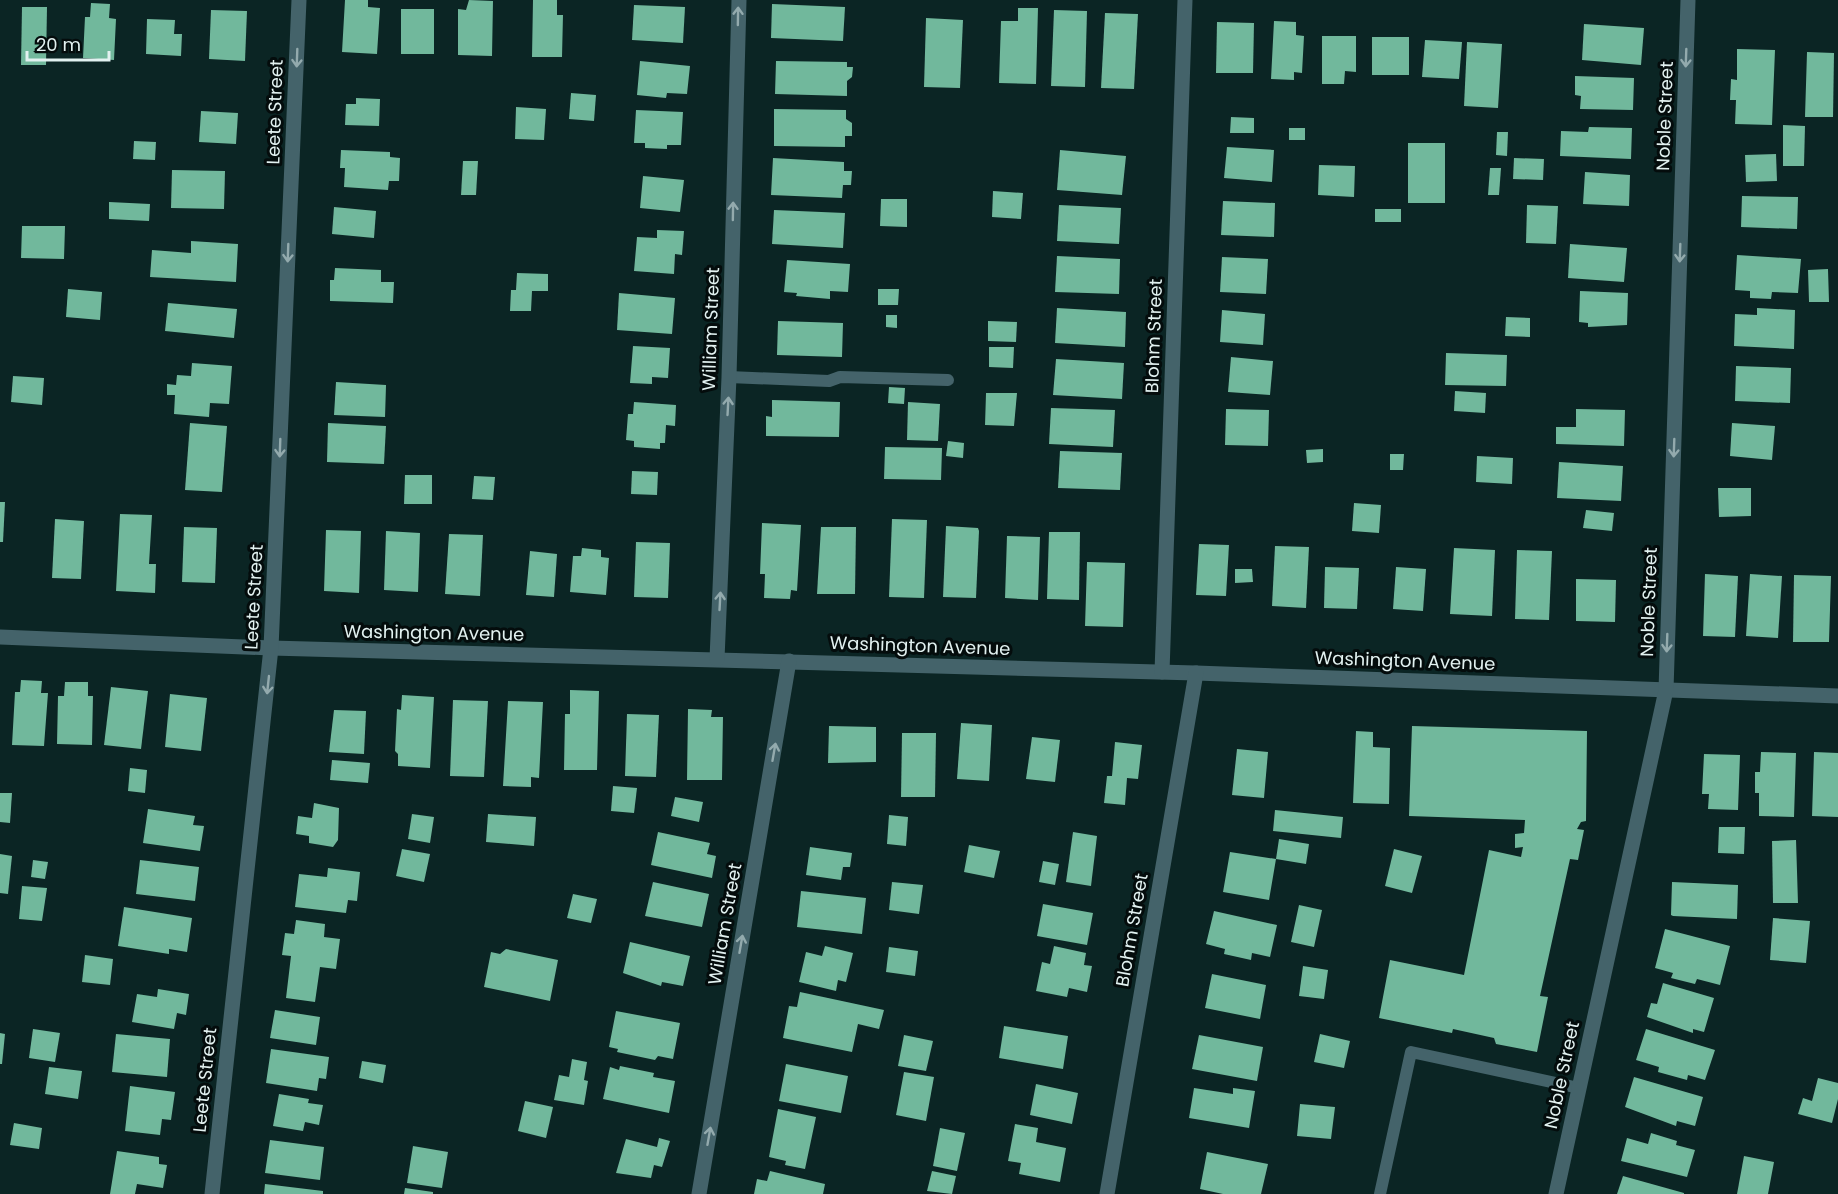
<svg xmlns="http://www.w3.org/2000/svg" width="1838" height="1194" font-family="Poppins,sans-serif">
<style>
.building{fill:#71b89c}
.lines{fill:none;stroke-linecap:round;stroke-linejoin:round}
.lane{stroke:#44636a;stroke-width:12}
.street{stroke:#44636a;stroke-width:15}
.oneway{stroke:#93aaad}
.labels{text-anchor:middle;stroke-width:6;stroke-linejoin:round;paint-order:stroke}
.street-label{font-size:18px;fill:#e2f1f0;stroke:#040c0c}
</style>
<rect width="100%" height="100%" fill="#0b2524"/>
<g class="building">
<path d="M345 0H368V7L380 8 377 54 342 52Z"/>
<path d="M469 0 493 1 492 56 458 55V9L466 10Z"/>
<path d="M533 0H557V15H563L562 57H532Z"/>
<path d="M91 3 110 4 109 18 116 19 114 60 83 58 85 17H90Z"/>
<path d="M772 4 845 7 843 41 771 38Z"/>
<path d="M634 5 685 7 683 43 632 40Z"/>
<path d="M22 7H47L46 65H21Z"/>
<path d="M1018 8H1038L1036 84 999 83 1001 21H1018Z"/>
<rect x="401" y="9" width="33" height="45"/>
<path d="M211 10 247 11 245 61 209 59Z"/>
<path d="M1054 10 1087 11 1085 87 1051 86Z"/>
<path d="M1105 13 1138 14 1134 89 1101 88Z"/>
<path d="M926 18 963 20 960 88 924 87Z"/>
<path d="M147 19 175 20 174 34H182L181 56 146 54Z"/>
<path d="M1274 21 1296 22V35L1304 36 1302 73 1294 72V80L1271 79Z"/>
<path d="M1217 22 1254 23 1253 73H1216Z"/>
<path d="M1584 24 1644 28 1641 65 1582 60Z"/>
<path d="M1322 36H1356V72L1345 71 1344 84H1322Z"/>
<rect x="1372" y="37" width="37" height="38"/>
<path d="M1425 40 1462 42 1459 79 1422 77Z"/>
<path d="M1467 42 1502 44 1498 108 1464 106Z"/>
<path d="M1737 49 1775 50 1772 125 1735 124 1736 100H1730L1731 79 1737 80Z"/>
<path d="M1807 52 1834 53 1833 117H1805Z"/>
<path d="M640 61 690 66 687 94 667 93 666 98 637 95Z"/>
<path d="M776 61 847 62V67H853L852 77 847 81V96L775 94Z"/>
<path d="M1575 76 1634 78 1633 110 1580 109 1581 96 1575 95Z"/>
<path d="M571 93 596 95 594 121 569 119Z"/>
<path d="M356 98 380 99 379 126 345 125 346 104H356Z"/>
<path d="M516 107 546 109 544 140 515 139Z"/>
<path d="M774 109 846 110V119L852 123V136H845V147L774 146Z"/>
<path d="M636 110 683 112 681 145H667V149L645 148V143H634Z"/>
<path d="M201 111 238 113 236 144 199 142Z"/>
<path d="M1231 117 1254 118V133H1230Z"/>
<path d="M1783 125 1805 126 1804 166H1783Z"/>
<path d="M1589 127 1632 128 1631 159 1560 156 1561 131 1588 132Z"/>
<rect x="1289" y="128" width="16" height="12"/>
<path d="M1497 132H1508L1507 156 1496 155Z"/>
<path d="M134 141 156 142 155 160 133 159Z"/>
<rect x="1408" y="143" width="37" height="60"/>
<path d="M1227 147 1274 150 1272 182 1224 178Z"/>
<path d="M341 150 390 152V157L400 158 399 181H389L388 190 344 187 345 168H340Z"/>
<path d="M1060 150 1126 156 1122 195 1057 190Z"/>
<path d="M1776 154 1777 181 1746 182 1745 155Z"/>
<path d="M773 158 844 162V171H852L851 185H843L842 198 771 195Z"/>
<path d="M1514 158 1544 159 1543 180 1513 179Z"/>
<path d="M463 161H478L476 195H461Z"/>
<path d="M1319 165 1355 166 1354 197 1318 195Z"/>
<path d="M1490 168H1501L1499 195H1488Z"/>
<path d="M172 170 225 171 224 209 171 208Z"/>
<path d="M1585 172 1630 175 1629 206 1583 204Z"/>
<path d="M643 176 684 180 680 212 640 208Z"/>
<path d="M993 191 1023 193 1021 219 992 217Z"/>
<path d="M1742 196 1798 197 1797 229 1741 227Z"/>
<path d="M881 199H907V227L880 226Z"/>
<path d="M1223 201 1275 203 1274 237 1221 235Z"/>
<path d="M109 202 150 204 149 221 109 219Z"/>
<path d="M1059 205 1121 208 1119 244 1057 241Z"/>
<path d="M1527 205 1558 206 1556 244 1526 243Z"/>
<path d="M334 207 376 211 374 238 332 234Z"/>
<rect x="1375" y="209" width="26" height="13"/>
<path d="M774 210 845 213 843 248 772 244Z"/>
<path d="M22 226H65L64 259 21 258Z"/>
<path d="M657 230 684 231 682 255 675 254 674 274 634 271 637 237 657 238Z"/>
<path d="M191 241 238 244 236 282 150 277 152 250 191 253Z"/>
<path d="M1570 244 1627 248 1624 282 1568 278Z"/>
<path d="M1737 255 1801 259 1798 293 1772 292 1771 299 1750 298V291L1735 290Z"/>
<path d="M1057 256 1120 259 1119 294 1055 292Z"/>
<path d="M1222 257 1268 259 1266 294 1220 292Z"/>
<path d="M787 260 850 264 848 292 830 291V299L796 296 797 293 784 292Z"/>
<path d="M335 268 381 270V282H394L393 303 330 301V280H334Z"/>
<path d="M1828 269 1829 302H1809L1808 270Z"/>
<path d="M517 273 548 274V291H532L531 311H510L511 290H516Z"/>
<path d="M68 289 102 292 100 320 66 317Z"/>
<path d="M878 289H899L898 305H878Z"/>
<path d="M1580 291 1628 293 1627 325 1588 327V323L1579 322Z"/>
<path d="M619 293 675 298 672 334 617 330Z"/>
<path d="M168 303 237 309 234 338 165 331Z"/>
<path d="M1057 308 1126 312 1125 347 1055 343Z"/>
<path d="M1757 308 1795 310 1794 349 1734 346 1735 314 1757 315Z"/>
<path d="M1222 310 1265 314 1263 345 1220 342Z"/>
<path d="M886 315H897V328L886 327Z"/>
<path d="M1506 317 1530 318V337L1505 336Z"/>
<path d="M778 321 843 323 842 357 777 355Z"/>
<path d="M988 321 1017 322 1016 342 988 341Z"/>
<path d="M633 346 670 348 668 378 652 377V384L630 383Z"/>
<path d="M989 347H1014L1013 368 989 367Z"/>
<path d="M1446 353 1507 355 1506 386 1445 385Z"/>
<path d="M1231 357 1273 361 1270 395 1228 392Z"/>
<path d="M1056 359 1124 363 1122 399 1053 395Z"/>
<path d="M192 363 232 366 229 404 210 403 209 417 174 414 175 395H167V384L176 385 177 375 191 376Z"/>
<path d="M1736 366 1791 368 1790 403 1735 401Z"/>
<path d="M13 376 44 378 42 405 11 402Z"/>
<path d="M336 382 386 385 385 417 334 415Z"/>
<path d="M889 387 905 388 904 404 888 403Z"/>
<path d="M1455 391 1486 393 1485 413 1454 411Z"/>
<path d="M986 393H1017L1014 426 985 425Z"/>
<path d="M772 400 840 402 839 437 766 436V416L772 417Z"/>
<path d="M634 402 676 405 675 426 666 425 665 443H660V449L634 447V441L626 440 628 414H633Z"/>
<path d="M908 402 940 404 938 441 907 440Z"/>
<path d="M1051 408 1115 410 1113 447 1049 444Z"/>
<path d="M1226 409 1269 410 1268 446 1225 445Z"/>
<path d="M1576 409 1625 410 1624 446 1556 444V427H1576Z"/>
<path d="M190 423 227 426 222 492 185 490Z"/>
<path d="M328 423 386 426 384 464 327 462Z"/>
<path d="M1732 423 1775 426 1772 460 1730 456Z"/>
<path d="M948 441 964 443 963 458 946 456Z"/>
<path d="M885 447 942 448 941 480 884 479Z"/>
<path d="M1323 449V462L1307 463 1306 450Z"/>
<path d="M1060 451 1122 453 1120 490 1058 488Z"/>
<path d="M1390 454H1404L1403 470H1390Z"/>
<path d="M1477 456 1513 458 1512 484 1476 482Z"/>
<path d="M1559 462 1623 466 1621 501 1557 498Z"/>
<path d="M632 471 658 472 657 495 631 494Z"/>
<path d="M405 475H432V504H404Z"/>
<path d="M474 476 495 477 493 500 472 499Z"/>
<path d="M1718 488H1751V516L1719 517Z"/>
<path d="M0 502H5L3 542H0Z"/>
<path d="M1354 503 1381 505 1379 533 1352 531Z"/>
<path d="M1586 510 1614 513 1612 531 1583 528Z"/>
<path d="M120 514 152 515 149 564H156L155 593 116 591Z"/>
<path d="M55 519 84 521 81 579 52 578Z"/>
<path d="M892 519 927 520 924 598 889 597Z"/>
<path d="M762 523 801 525 797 591 791 590 790 599 764 598 765 574H760Z"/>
<path d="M946 526 978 528 979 531 976 598 943 597Z"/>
<path d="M184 527 217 528 215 583 182 582Z"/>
<path d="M821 527H856L855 594H817Z"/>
<path d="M326 530 361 531 359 593 324 591Z"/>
<path d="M386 531 420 533 418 592 384 590Z"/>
<path d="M1049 532H1080L1079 600 1047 599Z"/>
<path d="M449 534 483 535 480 596 445 594Z"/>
<path d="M1007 536 1040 537 1038 600 1005 598Z"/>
<path d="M636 542 670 543 668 598 634 597Z"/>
<path d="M1199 544 1229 545 1226 596 1196 595Z"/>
<path d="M1275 546 1309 547 1306 608 1272 606Z"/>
<path d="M582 548 601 550V557L609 558 606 595 570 592 573 556H581Z"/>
<path d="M1454 548 1495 550 1492 616 1450 614Z"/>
<path d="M1517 550 1552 551 1549 620 1515 619Z"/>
<path d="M530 551 557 554 554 597 526 595Z"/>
<path d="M1087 562 1125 563 1123 627 1085 626Z"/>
<path d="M1325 567 1359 568 1357 609 1324 608Z"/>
<path d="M1396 567 1426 569 1423 611 1393 609Z"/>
<path d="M1235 569H1252L1253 582 1235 583Z"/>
<path d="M1705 574 1738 576 1735 637 1703 636Z"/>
<path d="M1750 574 1782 576 1778 638 1746 636Z"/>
<path d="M1794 575 1831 576 1829 642H1793Z"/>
<path d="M1576 579 1616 580 1615 622 1576 621Z"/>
<path d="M21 680 42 681 41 693H48L44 746 12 745 15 692H20Z"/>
<path d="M65 682H88V696H93L92 745 57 744 58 696H64Z"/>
<path d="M111 687 148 691 141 749 104 745Z"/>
<path d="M570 690 599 691 597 770H564L565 714H570Z"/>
<path d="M170 694 207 698 201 751 165 747Z"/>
<path d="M402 695 434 697 430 768 398 766V754L395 751 397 709 401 710Z"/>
<path d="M453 700 488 701 484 777 450 776Z"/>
<path d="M508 701 543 702 539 778 531 777V787L503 786Z"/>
<path d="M688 709 712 710 711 717H723L722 780H687Z"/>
<path d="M334 710 366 711 364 754 329 752Z"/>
<path d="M627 714 659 715 656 777 625 776Z"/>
<path d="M961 723 992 725 989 781 957 779Z"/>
<path d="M829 726 876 727V762L828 763Z"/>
<path d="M1412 726 1587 731 1586 821 1581 822 1577 829 1584 830 1578 860 1570 859 1540 996 1548 997 1537 1052 1496 1044 1494 1038 1453 1029 1452 1033 1379 1018 1390 960 1464 975 1489 850 1521 857 1523 847 1515 848V834L1524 833 1525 820 1409 816Z"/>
<path d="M1356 731 1373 732V747L1390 748 1389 804 1353 803Z"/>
<path d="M902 733H936L935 797H901Z"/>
<path d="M1032 737 1060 740 1055 782 1026 779Z"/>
<path d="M1115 742 1142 745 1138 779 1127 778 1125 805 1104 803 1107 776H1112Z"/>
<path d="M1237 749 1268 752 1264 798 1232 795Z"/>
<path d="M1761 752 1796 753 1794 817 1759 816V793H1755V772H1760Z"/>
<path d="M1814 752 1838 753V817L1812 816Z"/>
<path d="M1704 754 1740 755 1738 810 1708 809 1709 794H1702Z"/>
<path d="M332 760 370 763 368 783 330 780Z"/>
<path d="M130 768 147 770 145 793 128 791Z"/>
<path d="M613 786 637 788 634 813 611 811Z"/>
<path d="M0 793H12L10 823 0 822Z"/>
<path d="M675 797 703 802 699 822 671 816Z"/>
<path d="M314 803 339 808 338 840 333 847 309 843V836L296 834 298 816 312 818Z"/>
<path d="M148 809 195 816 193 825 204 826 200 851 143 843Z"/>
<path d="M1275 810 1343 817 1341 838 1273 831Z"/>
<path d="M412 814 434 817 430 843 408 839Z"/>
<path d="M488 814 536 817 534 846 486 842Z"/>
<path d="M889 815 908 817 906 846 887 844Z"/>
<path d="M1719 827H1745L1744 854 1718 853Z"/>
<path d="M658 832 710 843 707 854 716 856 712 878 651 865Z"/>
<path d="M1073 832 1097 836 1091 886 1066 882Z"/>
<path d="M1279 839 1309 844 1306 864 1276 859 1269 900 1223 892 1230 852 1276 859Z"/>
<path d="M1796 840 1798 903H1773L1772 841Z"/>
<path d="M969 845 1000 851 994 878 964 872Z"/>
<path d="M810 847 852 853 850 867H843L841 880 806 875Z"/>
<path d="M402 849 430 854 424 882 396 876Z"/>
<path d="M1394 849 1422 856 1412 893 1385 886Z"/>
<path d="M0 854 12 856 8 894 0 893Z"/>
<path d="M33 860 48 862 45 879 31 877Z"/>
<path d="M140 860 199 867 195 901 136 894Z"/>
<path d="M1043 861 1059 864 1055 885 1039 882Z"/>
<path d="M328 868 360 872 357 901 348 900 346 913 295 907 299 874 327 877Z"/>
<path d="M653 882 709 894 702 927 645 916Z"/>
<path d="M892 882 923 885 919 914 889 910Z"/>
<path d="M1672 882 1738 885 1737 919 1673 916 1671 915Z"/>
<path d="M22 886 47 888 42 921 19 919Z"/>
<path d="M801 891 866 898 862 934 797 927Z"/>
<path d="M573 894 597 899 591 923 567 918Z"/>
<path d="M1043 904 1093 913 1087 945 1037 936Z"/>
<path d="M1299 905 1322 910 1314 947 1291 942Z"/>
<path d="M124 907 192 918 187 952 169 949V954L118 946Z"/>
<path d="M1214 911 1277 925 1270 957 1252 953 1251 960 1224 954 1225 949 1206 944Z"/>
<path d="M1773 918 1810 921 1806 963 1770 960Z"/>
<path d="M296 920 325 924 324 937 340 939 336 969 320 967 315 1002 286 998 291 956 282 955 285 933 294 934Z"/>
<path d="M1665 929 1730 946 1720 985 1697 979 1695 984 1671 978 1673 973 1655 968Z"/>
<path d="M630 942 690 956 683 986 662 982 661 986 623 973Z"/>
<path d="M825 946 853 953 846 982 838 980 836 991 799 982 806 952 822 956Z"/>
<path d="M1054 946 1086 953 1084 965 1092 966 1087 992 1069 988 1067 997 1036 991 1042 962 1050 964Z"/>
<path d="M889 947 918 951 915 976 886 972Z"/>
<path d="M506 949 558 960 550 1001 484 987 491 952 500 954Z"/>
<path d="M85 955 113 959 110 985 82 982Z"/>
<path d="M1303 966 1328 970 1324 999 1299 996Z"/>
<path d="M1212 974 1266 985 1260 1019 1205 1008Z"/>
<path d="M1663 983 1714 998 1704 1032 1693 1029V1033L1647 1017 1651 1003 1657 1004Z"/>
<path d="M158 989 189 994 186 1015 177 1013 174 1029 132 1022 137 994 157 997Z"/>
<path d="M800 992 884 1010 879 1029 858 1024 852 1052 783 1038 789 1006 797 1007Z"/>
<path d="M275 1010 320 1017 316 1045 270 1038Z"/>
<path d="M616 1011 680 1023 673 1059 658 1056 655 1060 617 1052 618 1049 609 1047Z"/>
<path d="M1004 1026 1068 1036 1063 1069 999 1058Z"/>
<path d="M33 1029 60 1033 55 1062 29 1058Z"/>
<path d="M1646 1029 1715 1050 1705 1080 1688 1075 1687 1080 1658 1072 1659 1067 1636 1060Z"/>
<path d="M0 1033 5 1034 2 1064H0Z"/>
<path d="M116 1034 170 1039 167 1077 112 1072Z"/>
<path d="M1320 1034 1350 1041 1344 1068 1314 1062Z"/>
<path d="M904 1035 933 1041 926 1071 898 1066Z"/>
<path d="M1199 1035 1263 1047 1257 1081 1192 1069Z"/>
<path d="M271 1049 329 1057 326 1079 319 1078 317 1091 266 1083Z"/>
<path d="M572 1059 587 1062 584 1080 588 1081 584 1105 554 1100 559 1075 569 1077Z"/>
<path d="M362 1061 386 1065 383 1083 359 1078Z"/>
<path d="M786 1064 848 1076 841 1113 779 1101Z"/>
<path d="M620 1066 654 1073 653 1077 675 1081 669 1113 603 1099 610 1067 619 1070Z"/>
<path d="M49 1067 82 1071 78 1099 45 1094Z"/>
<path d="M904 1072 934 1077 926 1121 896 1115Z"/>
<path d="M1634 1077 1703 1097 1695 1126 1677 1121 1676 1126 1625 1107Z"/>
<path d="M1818 1078 1838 1083V1099L1832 1123 1798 1114 1803 1098 1812 1101Z"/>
<path d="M1036 1084 1078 1093 1072 1124 1030 1115Z"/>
<path d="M130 1086 175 1092 171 1120 162 1119 160 1135 125 1131Z"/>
<path d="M1194 1088 1233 1094V1088L1255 1091 1249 1128 1189 1118Z"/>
<path d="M279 1094 309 1099 308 1103 323 1105 319 1125 305 1122 303 1131 273 1126Z"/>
<path d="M525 1101 553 1107 546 1138 518 1131Z"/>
<path d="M1300 1104 1335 1107 1331 1139 1297 1136Z"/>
<path d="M778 1109 816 1117 805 1169 785 1165 786 1161 769 1157Z"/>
<path d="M14 1123 42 1128 39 1149 10 1145Z"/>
<path d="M1015 1124 1038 1128 1036 1142 1066 1148 1060 1182 1019 1174 1021 1163 1008 1161Z"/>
<path d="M940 1128 965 1133 957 1171 933 1166Z"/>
<path d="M1651 1133 1677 1141 1676 1145 1695 1150 1687 1177 1621 1161 1627 1138 1648 1144Z"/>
<path d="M659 1138 670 1141 662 1167 654 1165 651 1178 616 1173 626 1139 657 1147Z"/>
<path d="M270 1140 324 1147 320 1180 265 1173Z"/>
<path d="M413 1146 448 1152 442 1188 407 1183Z"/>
<path d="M117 1151 159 1157V1164L167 1165 163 1188 137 1184 135 1194H110Z"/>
<path d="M1207 1152 1268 1164 1261 1194H1223L1200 1189Z"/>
<path d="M1744 1156 1774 1162 1768 1194H1737Z"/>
<path d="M770 1171 825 1184 823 1194H754L757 1179 767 1181Z"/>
<path d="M932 1171 956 1176 952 1194 927 1191Z"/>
<path d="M1623 1176 1684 1193V1194H1617Z"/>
<path d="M265 1184 323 1191V1194H264Z"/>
<path d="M405 1188 433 1192V1194H404Z"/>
</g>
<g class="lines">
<g class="lane">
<path d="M729 377 829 381 840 377 948 380"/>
<path d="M1380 1194 1411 1052 1579 1088"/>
</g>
<g class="street">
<path d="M0 637 271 648 1196 673 1838 696"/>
<path d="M717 659 729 377 739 0"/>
<path d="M1162 672 1185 0"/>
<path d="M212 1194 271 648 299 0"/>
<path d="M699 1194 789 661"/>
<path d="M1107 1194 1196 673"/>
<path d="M1556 1194 1666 690 1688 0"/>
</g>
</g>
<defs><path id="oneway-shaft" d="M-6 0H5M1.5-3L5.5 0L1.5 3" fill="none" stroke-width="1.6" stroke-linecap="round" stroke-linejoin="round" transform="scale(1.5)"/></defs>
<g class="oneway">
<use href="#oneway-shaft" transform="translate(738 16) rotate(-89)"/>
<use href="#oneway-shaft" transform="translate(297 58) rotate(92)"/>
<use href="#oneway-shaft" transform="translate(1686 58) rotate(92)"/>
<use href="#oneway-shaft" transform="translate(733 211) rotate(-89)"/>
<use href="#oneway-shaft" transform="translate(288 253) rotate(92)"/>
<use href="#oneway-shaft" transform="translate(1680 253) rotate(92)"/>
<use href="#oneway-shaft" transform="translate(728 406) rotate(-87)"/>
<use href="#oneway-shaft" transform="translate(280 448) rotate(92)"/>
<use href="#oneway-shaft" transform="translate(1674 448) rotate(92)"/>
<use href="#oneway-shaft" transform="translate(720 601) rotate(-87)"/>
<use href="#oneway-shaft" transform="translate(1667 643) rotate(92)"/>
<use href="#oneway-shaft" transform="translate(268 685) rotate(96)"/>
<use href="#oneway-shaft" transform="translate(774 752) rotate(-80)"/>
<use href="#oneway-shaft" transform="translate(741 944) rotate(-80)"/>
<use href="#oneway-shaft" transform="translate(709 1136) rotate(-80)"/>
</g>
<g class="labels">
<g class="street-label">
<text transform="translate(275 112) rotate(-88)" y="6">Leete Street</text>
<text transform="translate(1665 116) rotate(-88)" y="6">Noble Street</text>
<text transform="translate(711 329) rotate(-88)" y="6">William Street</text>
<text transform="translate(1154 336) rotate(-88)" y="6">Blohm Street</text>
<text transform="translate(254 597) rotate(-87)" y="6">Leete Street</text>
<text transform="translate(1649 602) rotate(-88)" y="6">Noble Street</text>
<text transform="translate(434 633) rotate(1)" y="6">Washington Avenue</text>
<text transform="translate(920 646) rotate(2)" y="6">Washington Avenue</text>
<text transform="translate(1405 661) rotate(2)" y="6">Washington Avenue</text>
<text transform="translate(725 924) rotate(-80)" y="6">William Street</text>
<text transform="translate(1132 930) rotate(-80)" y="6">Blohm Street</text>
<text transform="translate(1562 1075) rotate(-78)" y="6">Noble Street</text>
<text transform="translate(205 1080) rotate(-84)" y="6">Leete Street</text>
</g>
</g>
<path d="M27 51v9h82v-9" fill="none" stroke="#e2f1f0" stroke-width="3"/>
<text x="36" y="51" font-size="18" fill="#e2f1f0" stroke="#040c0c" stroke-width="4.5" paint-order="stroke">20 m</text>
</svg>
